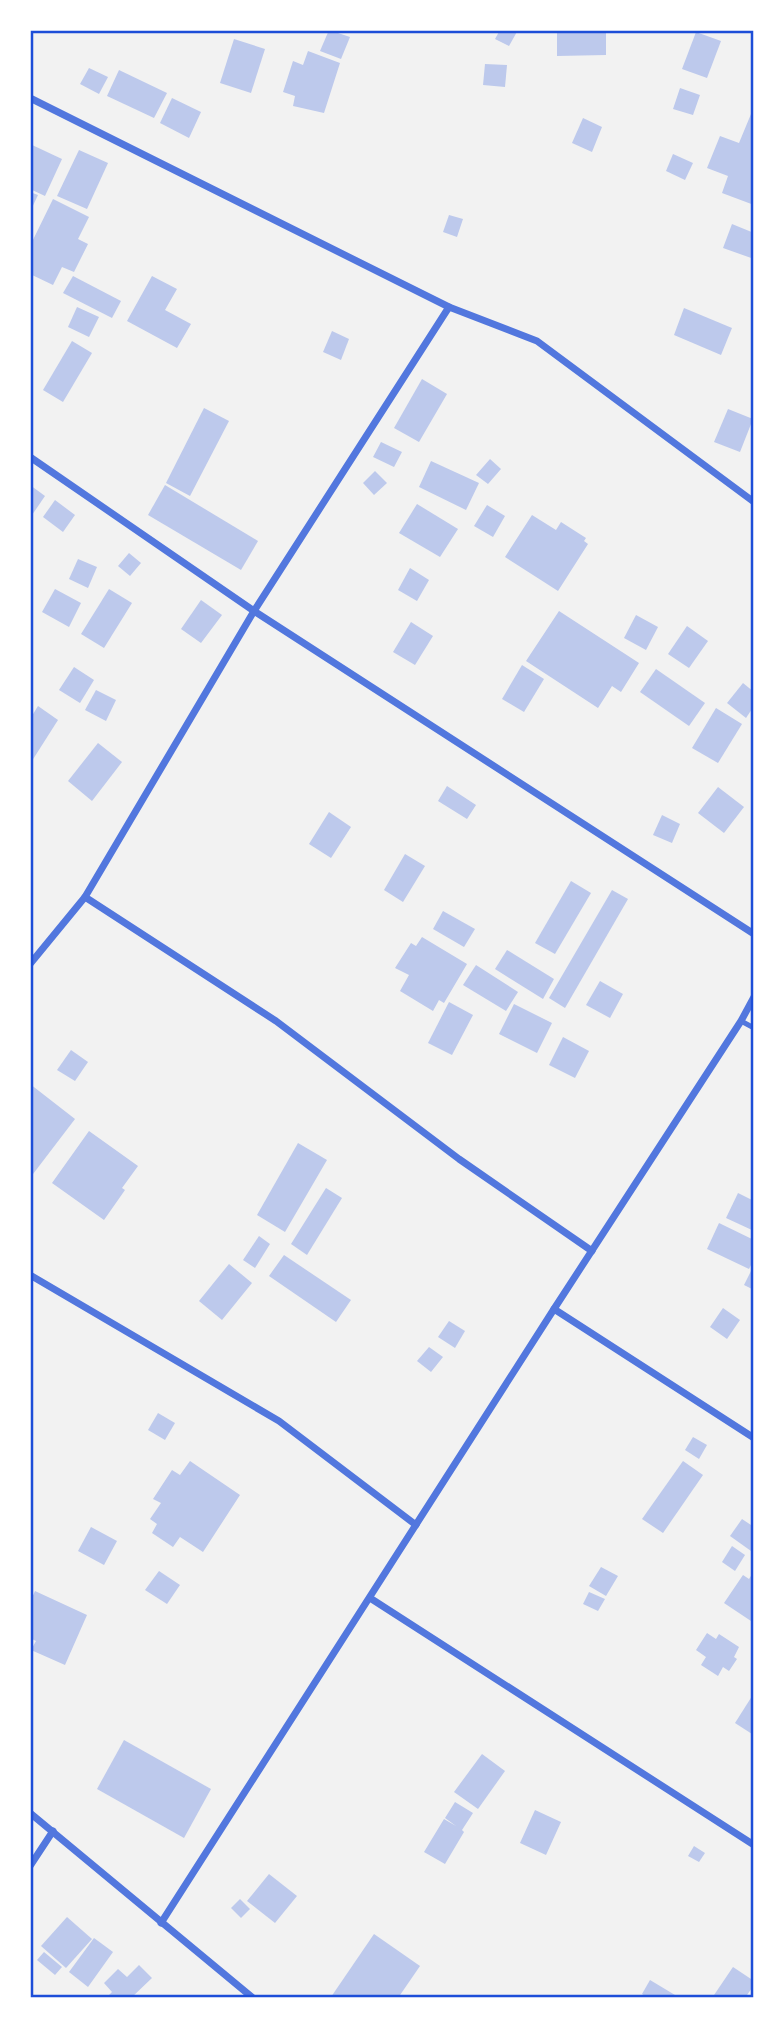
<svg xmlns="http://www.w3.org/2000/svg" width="784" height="2028" font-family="'Varela Round',sans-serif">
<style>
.building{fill:#bdc9ec}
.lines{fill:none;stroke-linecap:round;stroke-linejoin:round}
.service{stroke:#5277de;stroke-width:5}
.minor{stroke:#5277de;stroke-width:7}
.neatline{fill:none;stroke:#1d4ed8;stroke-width:2.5}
</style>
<rect width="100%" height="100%" fill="#f2f2f2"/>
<g class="building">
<path d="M329 30 350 37 341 59 320 51Z"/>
<path d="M500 30H518L509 46 495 39Z"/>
<path d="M557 30H606V55L557 56Z"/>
<path d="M696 32 721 41 707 78 682 69Z"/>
<path d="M234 39 265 49 251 93 220 83Z"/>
<path d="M308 51 340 63 324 113 293 106 295 96 283 92 293 61 303 65Z"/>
<path d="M485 64 507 65 505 87 483 85Z"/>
<path d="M89 68 108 77 99 94 80 84Z"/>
<path d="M119 70 167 93 154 118 107 96Z"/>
<path d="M680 88 700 95 693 115 673 109Z"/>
<path d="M172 98 201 112 189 138 160 123Z"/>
<path d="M751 114 754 115V205L722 193 728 176 707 168 720 136 739 143Z"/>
<path d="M583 118 602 127 592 152 572 143Z"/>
<path d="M30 144 62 159 45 196 30 189Z"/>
<path d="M79 150 108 163 87 209 57 196Z"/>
<path d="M673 154 693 163 685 180 666 171Z"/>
<path d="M30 192 38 195 30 212Z"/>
<path d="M53 199 89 217 78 239 88 244 74 272 62 267 53 285 30 274V246Z"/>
<path d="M449 215 463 219 457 237 443 232Z"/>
<path d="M732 224 754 233V259L723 248Z"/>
<path d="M73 276 121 301 112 318 63 293Z"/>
<path d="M152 276 177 289 165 310 191 324 177 348 127 321Z"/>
<path d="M77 307 99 317 89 337 68 327Z"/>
<path d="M684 308 732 328 721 355 674 335Z"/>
<path d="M332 331 349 339 341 360 323 352Z"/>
<path d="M72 341 92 353 63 402 43 390Z"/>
<path d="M422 379 447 394 419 442 394 428Z"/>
<path d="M204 408 229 421 190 496 166 483Z"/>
<path d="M728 409 753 419 740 452 714 442Z"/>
<path d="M381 442 402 452 394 467 373 457Z"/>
<path d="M490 459 501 469 488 484 476 475Z"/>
<path d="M431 461 479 483 466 510 419 487Z"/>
<path d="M375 471 387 483 374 495 363 483Z"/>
<path d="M30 485 45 496 30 518Z"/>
<path d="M165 485 258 541 241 570 148 515Z"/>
<path d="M55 500 75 515 63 532 43 517Z"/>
<path d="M417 504 458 529 440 557 399 533Z"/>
<path d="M487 505 505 516 493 537 474 526Z"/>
<path d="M532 515 556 530 561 522 586 538 584 541 588 544 558 591 505 557Z"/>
<path d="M129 553 141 563 130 576 118 566Z"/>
<path d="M78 559 97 567 88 588 69 579Z"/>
<path d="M410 568 429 580 417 601 398 590Z"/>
<path d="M55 589 81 603 69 627 42 612Z"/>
<path d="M109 589 132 603 104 648 81 634Z"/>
<path d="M201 600 222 615 201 643 181 629Z"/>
<path d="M559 611 639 663 621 692 612 686 598 708 526 661Z"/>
<path d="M636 615 658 627 646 650 624 638Z"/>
<path d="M411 622 433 636 415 665 393 652Z"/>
<path d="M687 626 708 641 689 668 668 654Z"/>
<path d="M522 665 544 679 524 712 502 699Z"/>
<path d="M74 667 94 680 80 703 59 690Z"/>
<path d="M656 669 705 703 689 726 640 692Z"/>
<path d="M743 683 754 692V706L746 718 727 703Z"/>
<path d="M96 690 116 700 106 721 85 710Z"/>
<path d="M38 706 58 720 30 764V719Z"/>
<path d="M716 708 742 724 718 763 692 748Z"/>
<path d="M98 743 122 762 92 801 68 781Z"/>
<path d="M447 786 476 805 467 819 438 801Z"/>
<path d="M718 787 744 807 724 833 698 813Z"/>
<path d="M329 812 351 827 331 858 309 844Z"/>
<path d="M662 815 680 824 672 843 653 835Z"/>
<path d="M405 854 425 866 403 902 384 890Z"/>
<path d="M571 881 591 893 555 954 535 943Z"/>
<path d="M612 890 628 899 565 1008 549 998Z"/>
<path d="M443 911 475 929 464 947 433 929Z"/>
<path d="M422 937 467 964 444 1003 439 1000 433 1011 400 991 409 975 395 968 411 943 416 946Z"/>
<path d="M507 950 554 979 543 999 495 969Z"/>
<path d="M476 965 518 992 506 1011 463 985Z"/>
<path d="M600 981 623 994 610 1018 586 1005Z"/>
<path d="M449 1002 473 1015 452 1055 428 1043Z"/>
<path d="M514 1004 552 1023 537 1053 499 1034Z"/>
<path d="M563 1037 589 1051 575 1078 549 1065Z"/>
<path d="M71 1050 88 1062 75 1081 57 1070Z"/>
<path d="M30 1084 75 1119 30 1178Z"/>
<path d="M89 1131 138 1166 122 1188 125 1190 104 1220 52 1183Z"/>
<path d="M298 1143 327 1160 285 1232 257 1215Z"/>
<path d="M326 1188 342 1198 307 1255 291 1244Z"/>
<path d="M738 1193 754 1201V1231L726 1218Z"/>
<path d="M719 1223 754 1240V1259L749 1269 707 1249Z"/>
<path d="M259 1236 270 1244 255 1268 243 1260Z"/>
<path d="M284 1255 351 1300 336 1322 269 1276Z"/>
<path d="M229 1264 252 1283 222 1320 199 1301Z"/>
<path d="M751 1271 754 1273V1290L744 1285Z"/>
<path d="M723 1308 740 1320 727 1339 710 1327Z"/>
<path d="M449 1321 465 1331 455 1348 438 1337Z"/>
<path d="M429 1347 443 1357 431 1372 417 1361Z"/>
<path d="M158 1413 175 1423 165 1440 148 1430Z"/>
<path d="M693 1437 707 1445 699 1459 685 1450Z"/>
<path d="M190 1461 240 1495 203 1552 180 1537 173 1547 152 1533 157 1524 150 1519 161 1503 153 1499 172 1470 180 1475Z"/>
<path d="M683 1461 703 1475 663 1533 642 1519Z"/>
<path d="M742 1519 754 1527V1547L751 1551 730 1536Z"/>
<path d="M91 1527 117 1541 104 1565 78 1551Z"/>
<path d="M732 1546 745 1555 735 1571 722 1562Z"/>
<path d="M601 1567 618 1576 606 1596 589 1586Z"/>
<path d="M159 1571 180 1585 167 1604 145 1590Z"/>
<path d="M754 1571V1623L724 1603 743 1575 749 1579Z"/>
<path d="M35 1591 87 1615 65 1665 31 1650 36 1641 30 1638V1602Z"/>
<path d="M589 1592 605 1599 598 1611 583 1604Z"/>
<path d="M707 1633 716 1639 719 1634 739 1647 734 1657 737 1659 729 1671 723 1667 718 1676 701 1665 706 1657 696 1650Z"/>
<path d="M754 1693V1730L752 1734 735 1723Z"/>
<path d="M124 1740 211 1789 184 1838 97 1789Z"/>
<path d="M482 1754 505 1771 478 1809 454 1792Z"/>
<path d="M455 1802 473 1813 462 1830 464 1832 445 1864 424 1852 444 1819 456 1826 445 1818Z"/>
<path d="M535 1810 561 1822 546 1855 520 1843Z"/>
<path d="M694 1846 705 1853 699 1862 688 1856Z"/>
<path d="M269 1874 297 1896 275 1923 247 1901Z"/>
<path d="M240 1899 250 1909 241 1918 231 1908Z"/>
<path d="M67 1917 92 1939 66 1968 41 1946Z"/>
<path d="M374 1934 420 1966 398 1998H332L331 1997Z"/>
<path d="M94 1938 113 1952 88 1987 69 1972Z"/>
<path d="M44 1952 62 1967 55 1975 37 1960Z"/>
<path d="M139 1965 152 1978 131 1998H106L112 1992 104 1983 118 1969 127 1977Z"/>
<path d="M733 1967 754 1981V1985L745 1998H712Z"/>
<path d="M650 1980 680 1998H648L642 1994Z"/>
</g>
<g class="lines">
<path class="service" d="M741 1021 754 1028"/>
<g class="minor">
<path d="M30 98 449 307"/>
<path d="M30 457 254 611 754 934"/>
<path d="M85 897 276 1021 459 1159 592 1251"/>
<path d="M30 964 85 897 254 611 449 307 537 341 754 502"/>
<path d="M30 1275 279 1421 416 1525"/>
<path d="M554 1309 754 1438"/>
<path d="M370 1598 754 1845"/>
<path d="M30 1813 253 1998"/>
<path d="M30 1866 53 1831"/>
<path d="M161 1923 554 1309 741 1021 754 997"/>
</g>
</g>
<rect width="784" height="2028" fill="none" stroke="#ffffff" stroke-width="63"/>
<rect x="32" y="32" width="720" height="1964" class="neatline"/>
</svg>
